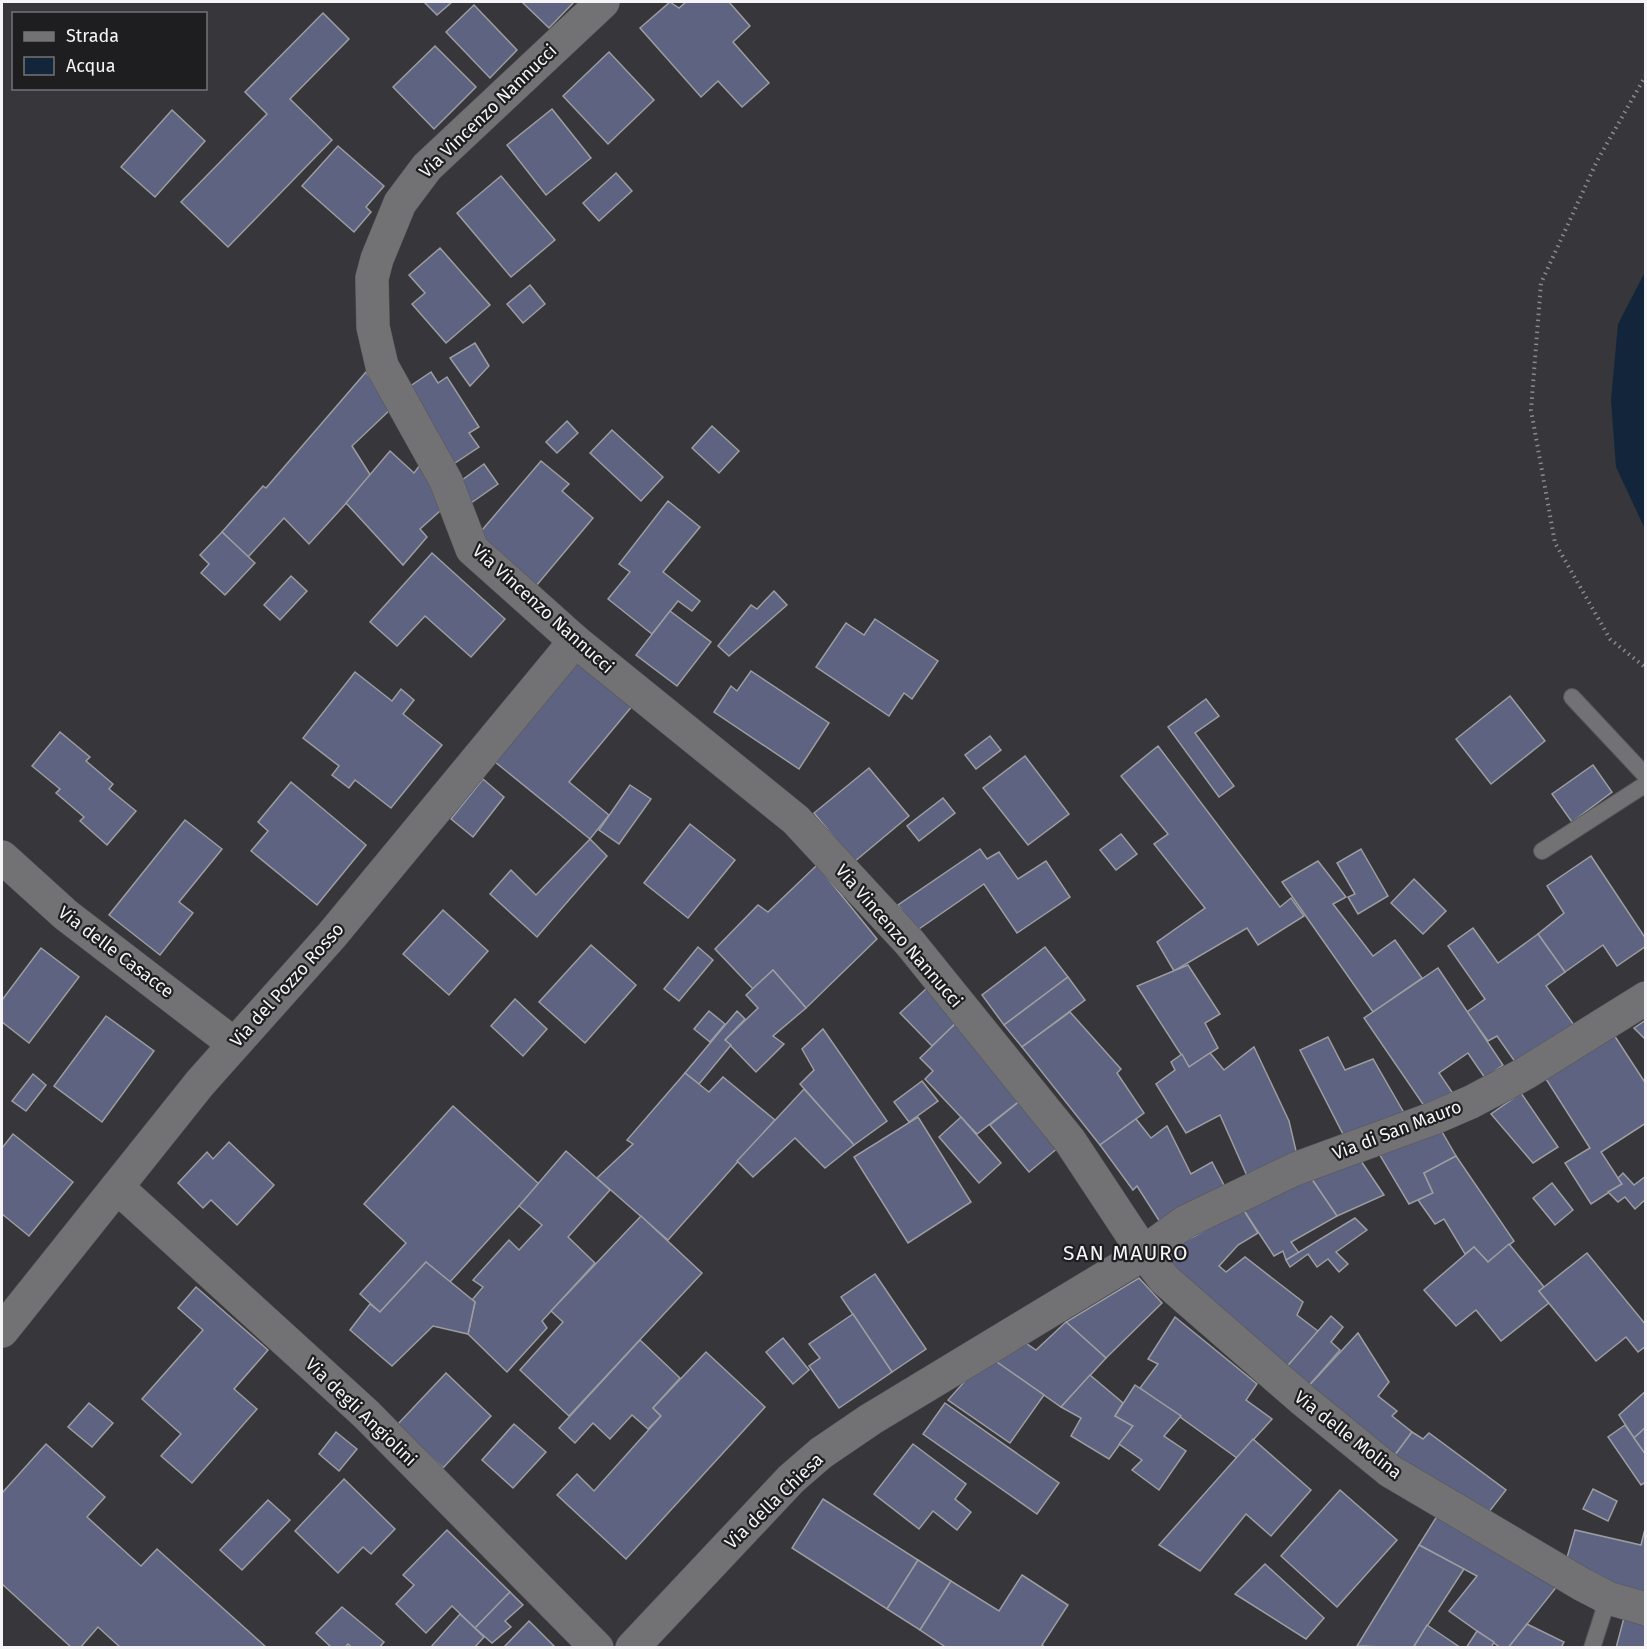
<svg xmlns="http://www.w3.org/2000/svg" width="1647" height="1649" font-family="'Fira Sans',sans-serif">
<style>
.water{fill:#13253a}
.building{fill:#5d6380;stroke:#9c9da1;stroke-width:1.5}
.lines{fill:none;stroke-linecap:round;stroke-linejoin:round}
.service-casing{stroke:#575659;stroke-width:18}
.minor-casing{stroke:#575659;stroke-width:34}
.path{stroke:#8b8a8e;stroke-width:4;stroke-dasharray:1.5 4.5;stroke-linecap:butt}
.service{stroke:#727174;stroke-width:16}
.minor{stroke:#727174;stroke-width:33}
.labels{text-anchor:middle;stroke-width:4.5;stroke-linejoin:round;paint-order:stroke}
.street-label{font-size:18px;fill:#f5f4f7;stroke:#1e1e20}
.quarter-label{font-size:21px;letter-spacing:1.5px;fill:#f5f4f7;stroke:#1e1e20}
</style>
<rect width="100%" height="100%" fill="#37363a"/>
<path class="water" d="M1645 272V529L1616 467 1611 400 1618 324Z"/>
<g class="building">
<path d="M424 2H452L437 15Z"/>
<path d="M522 2H574L549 28Z"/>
<path d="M670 2 679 8 686 2H729L750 26 733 42 769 83 742 107 718 81 701 97 640 28Z"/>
<path d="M474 5 517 50 490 78 446 32Z"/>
<path d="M323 13 349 39 290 99 332 140 228 247 181 202 267 114 245 92Z"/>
<path d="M435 46 476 87 434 129 393 87Z"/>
<path d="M609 52 654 100 608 144 563 96Z"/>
<path d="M552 109 591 158 546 195 507 145Z"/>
<path d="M172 110 205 141 155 197 121 167Z"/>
<path d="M338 146 384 186 366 207 371 212 354 232 302 186Z"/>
<path d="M616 173 632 191 599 221 583 203Z"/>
<path d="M501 176 555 240 511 277 457 213Z"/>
<path d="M440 248 490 305 446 343 412 304 425 293 409 275Z"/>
<path d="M530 285 545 304 523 323 507 304Z"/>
<path d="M475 343 489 366 470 386 450 358Z"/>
<path d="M366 372 392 408 352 446 371 476 309 544 284 518 248 557 222 532 263 486 266 488Z"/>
<path d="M431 372 438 383 447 377 479 427 469 433 479 447 452 465 403 391Z"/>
<path d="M567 421 578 433 557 453 546 442Z"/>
<path d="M712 426 739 451 719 473 692 448Z"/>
<path d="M612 430 663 477 641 501 590 453Z"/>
<path d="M390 451 414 473 423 461 450 502 420 529 427 537 403 565 346 503Z"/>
<path d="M541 461 569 484 562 491 593 518 536 586 477 536Z"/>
<path d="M484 464 498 484 471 503 458 483Z"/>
<path d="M668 501 700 527 663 572 700 601 692 611 678 601 652 634 608 599 630 572 619 564Z"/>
<path d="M222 532 255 563 225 595 201 573 209 564 200 555Z"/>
<path d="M432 553 505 619 471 657 425 616 397 646 370 622Z"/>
<path d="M291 576 307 591 280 620 264 605Z"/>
<path d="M774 591 787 605 729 656 718 646 751 605 757 609Z"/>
<path d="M670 611 711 642 677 686 636 655Z"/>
<path d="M875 619 938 661 912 699 904 693 889 716 816 667 846 623 864 635Z"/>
<path d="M579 660 633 705 569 782 609 815 590 839 495 762Z"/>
<path d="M751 671 829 723 799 769 714 712 731 686 737 691Z"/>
<path d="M355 672 392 701 401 689 414 700 403 714 442 745 391 808 355 780 349 788 332 775 339 766 303 738Z"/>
<path d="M1510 696 1545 741 1491 784 1456 739Z"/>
<path d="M1206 699 1219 716 1195 733 1234 786 1219 797 1168 727Z"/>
<path d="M60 732 90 757 86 761 113 784 109 789 136 811 107 845 80 821 84 817 56 793 60 789 32 766Z"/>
<path d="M990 736 1001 750 976 769 965 755Z"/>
<path d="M1158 746 1280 907 1291 898 1304 916 1258 945 1247 928 1174 971 1157 942 1205 908 1154 844 1168 834 1121 776Z"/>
<path d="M1025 756 1069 814 1028 845 983 788Z"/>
<path d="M1593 765 1612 792 1572 822 1552 794Z"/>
<path d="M869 768 909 816 854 862 814 813Z"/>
<path d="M483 779 504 797 473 837 451 819Z"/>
<path d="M291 782 366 845 317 905 251 851 268 831 258 822Z"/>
<path d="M630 785 651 799 619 844 599 830Z"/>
<path d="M943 798 955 813 919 841 907 826Z"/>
<path d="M185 820 222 849 179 902 193 913 160 955 109 915Z"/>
<path d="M690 824 735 860 688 918 644 883Z"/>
<path d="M1121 834 1137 854 1116 870 1100 850Z"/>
<path d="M590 839 607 856 537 937 490 894 511 870 536 895Z"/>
<path d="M980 849 987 859 999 852 1018 879 1046 861 1070 897 1017 933 984 884 916 931 898 905Z"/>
<path d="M1361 849 1388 896 1358 914 1348 897 1355 894 1337 863Z"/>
<path d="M1591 856 1646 939V946L1617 966 1603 945 1565 972 1538 934 1564 913 1547 886Z"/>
<path d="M1318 861 1346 897 1333 904 1373 956 1395 940 1422 978 1373 1012 1282 882Z"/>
<path d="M817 865 877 939 806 1008 773 970 753 989 715 949 758 905 768 912Z"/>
<path d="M1414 879 1446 911 1423 934 1391 903Z"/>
<path d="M443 910 488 951 449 995 403 954Z"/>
<path d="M1473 928 1498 963 1538 934 1565 972 1546 986 1574 1025 1518 1066 1497 1036 1488 1041 1467 1012 1485 999 1448 946Z"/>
<path d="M591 945 636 985 585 1043 539 1002Z"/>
<path d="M698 947 713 960 679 1001 664 989Z"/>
<path d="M1045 947 1068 977 1004 1025 982 995Z"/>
<path d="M41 948 79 977 29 1043 2 1022V1000Z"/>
<path d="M1188 965 1220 1014 1205 1023 1218 1048 1189 1067 1137 986Z"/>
<path d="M1438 968 1503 1065 1485 1078 1468 1053 1439 1073 1454 1095 1429 1113 1364 1018Z"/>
<path d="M773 970 806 1008 773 1036 784 1044 756 1072 725 1040 758 1008 746 995Z"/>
<path d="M1068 977 1085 1000 1022 1047 1004 1025Z"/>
<path d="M927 988 958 1021 932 1046 900 1013Z"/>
<path d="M515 999 547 1029 523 1056 491 1026Z"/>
<path d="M709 1011 725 1024 710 1042 694 1029Z"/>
<path d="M737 1011 745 1019 725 1040 731 1045 699 1084 685 1073Z"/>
<path d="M1070 1012 1121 1069 1117 1073 1144 1113 1100 1145 1022 1047Z"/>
<path d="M106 1016 154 1051 102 1122 54 1086Z"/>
<path d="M1646 1020V1040L1634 1028Z"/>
<path d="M958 1021 1021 1100 977 1134 925 1079 933 1071 920 1058Z"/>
<path d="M823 1029 887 1121 854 1145 800 1084 814 1070 802 1049Z"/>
<path d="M1614 1035 1646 1084V1123L1601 1152 1622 1184 1591 1204 1565 1163 1590 1148 1546 1079Z"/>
<path d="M1328 1037 1345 1070 1373 1059 1407 1118 1346 1140 1300 1050Z"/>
<path d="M1254 1047 1289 1121 1297 1155 1248 1178 1220 1115 1186 1133 1156 1084 1175 1070 1171 1062 1182 1054 1189 1067 1210 1053 1224 1070Z"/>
<path d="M685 1073 709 1092 723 1077 775 1120 668 1240 597 1178 633 1144 627 1140Z"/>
<path d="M33 1074 46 1085 26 1111 12 1101Z"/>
<path d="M922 1081 938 1101 909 1122 894 1102Z"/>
<path d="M804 1089 854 1145 825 1168 795 1138 753 1177 737 1161Z"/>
<path d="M1521 1093 1558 1147 1533 1163 1491 1114Z"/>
<path d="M1021 1100 1059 1147 1029 1172 990 1125Z"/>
<path d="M453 1106 539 1184 449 1283 426 1262 380 1312 360 1294 406 1243 364 1204Z"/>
<path d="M918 1117 971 1202 908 1243 854 1157Z"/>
<path d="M961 1117 1001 1163 979 1183 939 1137Z"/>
<path d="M1136 1119 1151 1138 1167 1126 1191 1174 1212 1162 1225 1187 1160 1222 1137 1186 1133 1190 1100 1145Z"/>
<path d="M1441 1130 1456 1156 1424 1173 1433 1193 1409 1204 1378 1152Z"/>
<path d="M13 1134 73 1182 29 1236 2 1214V1148Z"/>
<path d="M229 1142 274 1185 237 1225 211 1200 203 1208 178 1183 207 1152 213 1159Z"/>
<path d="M566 1151 610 1190 568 1237 595 1263 542 1321 547 1328 507 1372 468 1334 475 1302 472 1300 483 1287 473 1280 509 1240 519 1250 542 1225 519 1206Z"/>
<path d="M1456 1156 1514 1241 1488 1262 1474 1247 1465 1254 1444 1219 1435 1224 1418 1200 1433 1193 1424 1173Z"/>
<path d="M1359 1158 1384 1195 1337 1216 1309 1175Z"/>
<path d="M1623 1173 1634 1185 1646 1176V1199L1635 1209 1625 1197 1618 1202 1608 1192 1622 1184 1618 1178Z"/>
<path d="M1309 1175 1337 1216 1291 1242 1299 1253 1286 1260 1283 1251 1274 1256 1243 1209Z"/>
<path d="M1552 1183 1573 1210 1555 1225 1533 1198Z"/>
<path d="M1243 1209 1258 1233 1238 1245 1219 1266 1226 1272 1245 1257 1303 1302 1297 1315 1318 1331 1284 1370 1165 1260 1164 1253Z"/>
<path d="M641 1216 702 1273 569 1416 520 1370 563 1322 551 1311Z"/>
<path d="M1355 1218 1367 1230 1336 1252 1348 1264 1339 1272 1328 1259 1317 1267 1308 1254 1290 1267 1286 1260Z"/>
<path d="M1509 1244 1544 1287 1539 1291 1549 1303 1501 1341 1476 1310 1456 1326 1424 1290 1474 1247 1488 1262Z"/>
<path d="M1587 1253 1646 1325V1346L1638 1352 1626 1337 1596 1361 1539 1291Z"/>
<path d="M426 1262 475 1302 468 1334 433 1326 392 1366 350 1330 370 1304 380 1312Z"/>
<path d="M875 1274 926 1349 892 1372 841 1297Z"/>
<path d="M1139 1278 1162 1303 1106 1358 1066 1322Z"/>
<path d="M196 1287 268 1350 234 1389 257 1409 192 1483 161 1456 181 1434 142 1399 203 1330 178 1308Z"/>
<path d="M853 1314 892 1372 839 1408 809 1366 820 1358 809 1344Z"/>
<path d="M1331 1316 1343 1327 1331 1342 1340 1350 1306 1389 1284 1370Z"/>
<path d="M1175 1317 1257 1384 1246 1400 1272 1419 1237 1458 1140 1388 1158 1364 1148 1359Z"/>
<path d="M1066 1322 1106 1358 1061 1407 994 1360 1024 1342 1036 1350Z"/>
<path d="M1358 1333 1389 1382 1378 1396 1397 1411 1392 1416 1412 1432 1392 1459 1306 1389Z"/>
<path d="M783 1338 809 1370 793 1384 766 1352Z"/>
<path d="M640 1340 680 1378 653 1408 661 1416 648 1429 632 1415 610 1439 593 1423 575 1443 559 1428Z"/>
<path d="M706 1352 765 1407 626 1559 557 1495 577 1474 594 1491 661 1416 653 1408Z"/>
<path d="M994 1360 1044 1395 1010 1443 948 1400 974 1371Z"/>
<path d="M446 1373 491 1416 443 1468 397 1425Z"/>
<path d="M1090 1375 1123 1403 1115 1416 1133 1426 1109 1459 1071 1436 1081 1418 1061 1407Z"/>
<path d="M1135 1385 1181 1416 1164 1436 1186 1451 1159 1490 1132 1470 1142 1460 1119 1444 1133 1426 1115 1416Z"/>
<path d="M1646 1391V1427L1634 1438 1619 1415Z"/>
<path d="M89 1403 113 1423 92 1447 68 1427Z"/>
<path d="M945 1403 1059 1483 1037 1514 923 1434Z"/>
<path d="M514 1424 546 1452 513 1488 482 1460Z"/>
<path d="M1625 1425 1646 1455V1482L1641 1485 1608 1437Z"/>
<path d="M1646 1427V1455L1634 1438Z"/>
<path d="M336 1432 357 1449 339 1471 319 1454Z"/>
<path d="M1412 1432 1423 1439 1429 1433 1506 1490 1485 1517 1392 1459Z"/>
<path d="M1253 1439 1311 1490 1271 1536 1246 1514 1200 1571 1159 1545Z"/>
<path d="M46 1444 105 1497 87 1517 141 1566 157 1549 267 1648H121L98 1627 80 1648H72L2 1584V1493Z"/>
<path d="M913 1444 966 1484 955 1499 971 1512 957 1530 933 1511 919 1529 874 1494Z"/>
<path d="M344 1479 395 1529 371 1554 363 1547 338 1573 295 1531Z"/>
<path d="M1593 1489 1617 1501 1608 1521 1583 1509Z"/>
<path d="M1340 1490 1397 1540 1337 1607 1281 1556Z"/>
<path d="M823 1499 918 1560 887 1609 792 1548Z"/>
<path d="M268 1500 290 1520 242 1570 220 1550Z"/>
<path d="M1439 1513 1562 1580 1508 1648H1501L1449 1611 1477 1576 1419 1545Z"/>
<path d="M1646 1525V1599L1564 1568 1575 1530 1641 1545Z"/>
<path d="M447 1530 510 1592 475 1628 452 1606 426 1633 396 1604 414 1585 403 1575Z"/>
<path d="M1419 1545 1464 1569 1413 1648 1357 1646Z"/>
<path d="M918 1560 951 1581 920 1630 887 1609Z"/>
<path d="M1265 1564 1324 1618 1306 1639 1235 1594Z"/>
<path d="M1022 1575 1068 1605 1042 1645 1046 1648H947L920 1630 951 1581 999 1611Z"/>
<path d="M510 1592 523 1605 505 1621 511 1627 492 1643 475 1628Z"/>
<path d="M342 1607 384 1642 379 1648H352L348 1644 345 1648H332L316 1633Z"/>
<path d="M460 1614 484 1637 474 1648H430Z"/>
<path d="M1625 1614 1646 1619V1648H1616Z"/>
<path d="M529 1621 556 1648H503Z"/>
<path d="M1527 1624 1564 1642 1561 1648H1508Z"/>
<path d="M1427 1625 1461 1648H1413Z"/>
<path d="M1477 1631 1494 1642 1491 1648H1466Z"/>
</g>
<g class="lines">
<g class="service-casing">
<g id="service">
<path d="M1572 697 1646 776"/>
<path d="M1542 851 1646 784"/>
<path d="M1592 1648 1608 1598"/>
</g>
</g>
<g class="minor-casing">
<g id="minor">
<path d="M603 2 427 167 400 203 377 259 372 278 373 327 382 366 446 481 472 549 575 641 796 820 910 943 1070 1141 1144 1253 1164 1279 1303 1400 1390 1471 1583 1585 1608 1598 1646 1609"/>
<path d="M2 857 66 915 234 1044"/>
<path d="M117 1187 366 1414 597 1648"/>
<path d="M2 1331 200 1083 332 935 575 641"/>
<path d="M632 1648 791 1479 821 1453 871 1419 1129 1263 1185 1222 1295 1169 1434 1118 1471 1102 1524 1074 1646 998"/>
</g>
</g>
<path class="path" d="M1646 75 1597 161 1541 283 1531 410 1555 543 1610 639 1646 668"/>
<use href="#service" class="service"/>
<use href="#minor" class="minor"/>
</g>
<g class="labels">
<g class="street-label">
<text transform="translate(488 111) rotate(-44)" y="6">Via Vincenzo Nannucci</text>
<text transform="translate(543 609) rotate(42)" y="6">Via Vincenzo Nannucci</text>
<text transform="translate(899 936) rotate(49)" y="6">Via Vincenzo Nannucci</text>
<text transform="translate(116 952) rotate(37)" y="6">Via delle Casacce</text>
<text transform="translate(287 985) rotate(-48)" y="6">Via del Pozzo Rosso</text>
<text transform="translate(1397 1130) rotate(-21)" y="6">Via di San Mauro</text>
<text transform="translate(361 1412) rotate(44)" y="6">Via degli Angiolini</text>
<text transform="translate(1348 1435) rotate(38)" y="6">Via delle Molina</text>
<text transform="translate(774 1501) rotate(-44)" y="6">Via della Chiesa</text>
</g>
<g class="quarter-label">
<text x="1126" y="1260">SAN MAURO</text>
</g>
</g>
<rect width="1647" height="1649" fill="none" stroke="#f5f4f7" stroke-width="6"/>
<rect x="12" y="12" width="195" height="78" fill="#1e1e20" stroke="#747476" stroke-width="1.5"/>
<rect x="24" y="32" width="30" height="9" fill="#727174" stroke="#747476" stroke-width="1.5"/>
<text x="66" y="42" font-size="18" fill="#f5f4f7">Strada</text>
<rect x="24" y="57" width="30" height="18" fill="#13253a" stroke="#747476" stroke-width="1.5"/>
<text x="66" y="72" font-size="18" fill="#f5f4f7">Acqua</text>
</svg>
